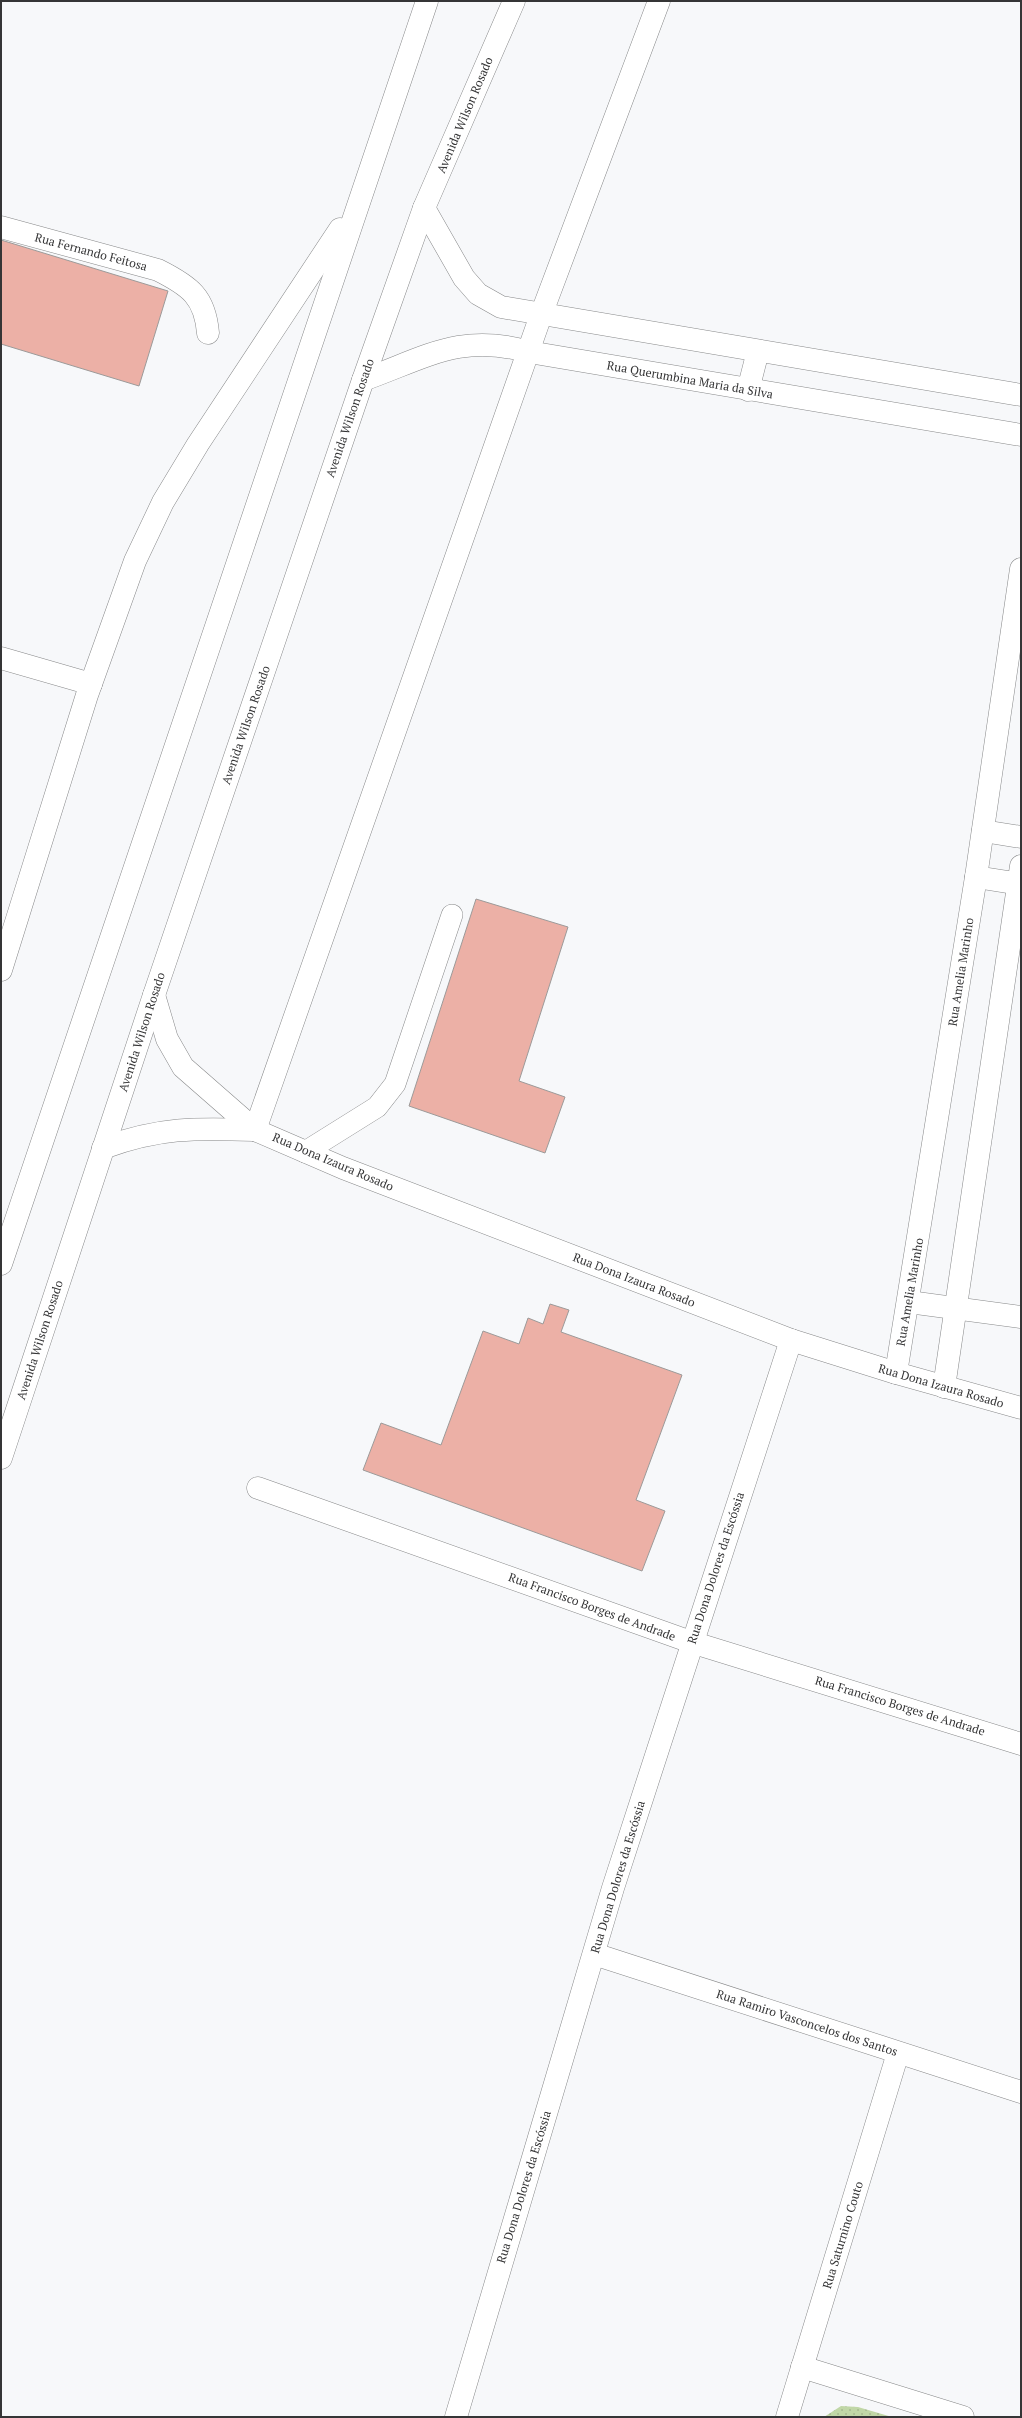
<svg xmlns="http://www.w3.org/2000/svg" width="1022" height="2418" font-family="'PT Serif',serif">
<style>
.green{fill:url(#green-dots)}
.building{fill:#ecb0a6;stroke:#9c9a99}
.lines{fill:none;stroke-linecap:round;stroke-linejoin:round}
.service-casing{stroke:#878889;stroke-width:22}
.minor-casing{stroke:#878889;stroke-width:23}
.trunk-casing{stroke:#878889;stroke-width:23}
.service{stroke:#fff;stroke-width:21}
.minor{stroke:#fff;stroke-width:22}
.trunk{stroke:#fff;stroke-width:22}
.labels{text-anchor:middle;stroke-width:3;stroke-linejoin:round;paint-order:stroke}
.street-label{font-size:12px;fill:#353536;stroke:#fff}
</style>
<defs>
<pattern id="green-dots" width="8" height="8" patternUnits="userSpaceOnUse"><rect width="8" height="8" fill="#c1d7a7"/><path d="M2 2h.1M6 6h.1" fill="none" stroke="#a6b990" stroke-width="1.8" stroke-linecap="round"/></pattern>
</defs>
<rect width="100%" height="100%" fill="#f7f8fa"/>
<path class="green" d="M841 2406 858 2407 892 2417H824Z"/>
<g class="building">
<path d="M1 240 168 291 139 386 1 344Z"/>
<path d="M476 899 568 927 519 1081 565 1097 545 1153 409 1106Z"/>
<path d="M550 1304 569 1310 561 1332 682 1375 636 1500 665 1511 642 1571 363 1470 381 1423 441 1445 483 1331 519 1344 528 1318 543 1324Z"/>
</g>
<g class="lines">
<g class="service-casing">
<path id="service" d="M305 1152 377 1107 395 1084 452 915"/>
</g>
<g class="minor-casing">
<g id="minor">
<path d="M424 208 464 278 478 294 501 307 1021 395"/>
<path d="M1 227 158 270C190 286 205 297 208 333"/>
<path d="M363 380C425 358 461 332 529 352L1021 435"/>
<path d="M748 390 758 351"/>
<path d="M1 658 91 684"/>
<path d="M983 831 1021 837"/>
<path d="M976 877 1021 884"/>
<path d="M154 995 167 1039 183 1067 255 1130 343 1168 791 1340 896 1373 1021 1408"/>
<path d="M255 1130 541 315 659 1"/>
<path d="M103 1148C160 1127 196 1128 255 1130"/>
<path d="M909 1302 1021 1317"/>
<path d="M896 1373 976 877 1021 569"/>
<path d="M944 1387 1021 866"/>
<path d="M258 1488 691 1642 1021 1744"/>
<path d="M594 1954 1021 2092"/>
<path d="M802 2367 963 2417"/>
<path d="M456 2417 613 1888 791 1340"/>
<path d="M787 2417 898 2053"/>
</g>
</g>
<g class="trunk-casing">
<g id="trunk">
<path d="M1 970 87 695 135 561 163 502 198 444 340 229"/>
<path d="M1 1264 427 1"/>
<path d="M1 1458 154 995 363 380 424 208 514 1"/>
</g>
</g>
<use href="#service" class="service"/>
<use href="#minor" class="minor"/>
<use href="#trunk" class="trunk"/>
</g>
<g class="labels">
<g class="street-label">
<text transform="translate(465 115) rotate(-67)" y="4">Avenida Wilson Rosado</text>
<text transform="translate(91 252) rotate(15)" y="4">Rua Fernando Feitosa</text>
<text transform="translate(690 380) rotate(10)" y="4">Rua Querumbina Maria da Silva</text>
<text transform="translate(350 418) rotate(-71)" y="4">Avenida Wilson Rosado</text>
<text transform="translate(246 725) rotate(-71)" y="4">Avenida Wilson Rosado</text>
<text transform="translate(961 972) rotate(-81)" y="4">Rua Amelia Marinho</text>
<text transform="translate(142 1032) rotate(-72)" y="4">Avenida Wilson Rosado</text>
<text transform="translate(333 1162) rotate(23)" y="4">Rua Dona Izaura Rosado</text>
<text transform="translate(634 1280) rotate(21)" y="4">Rua Dona Izaura Rosado</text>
<text transform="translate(910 1292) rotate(-80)" y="4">Rua Amelia Marinho</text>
<text transform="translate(40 1340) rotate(-72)" y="4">Avenida Wilson Rosado</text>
<text transform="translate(941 1386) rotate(16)" y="4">Rua Dona Izaura Rosado</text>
<text transform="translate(716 1568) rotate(-72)" y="4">Rua Dona Dolores da Escóssia</text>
<text transform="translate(592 1607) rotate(20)" y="4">Rua Francisco Borges de Andrade</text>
<text transform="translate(900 1706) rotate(17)" y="4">Rua Francisco Borges de Andrade</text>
<text transform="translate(618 1877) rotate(-73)" y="4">Rua Dona Dolores da Escóssia</text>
<text transform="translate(807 2023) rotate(18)" y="4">Rua Ramiro Vasconcelos dos Santos</text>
<text transform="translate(524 2187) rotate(-73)" y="4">Rua Dona Dolores da Escóssia</text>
<text transform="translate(843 2235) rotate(-73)" y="4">Rua Saturnino Couto</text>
</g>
</g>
<rect width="1022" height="2418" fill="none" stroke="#353536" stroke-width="4"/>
</svg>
